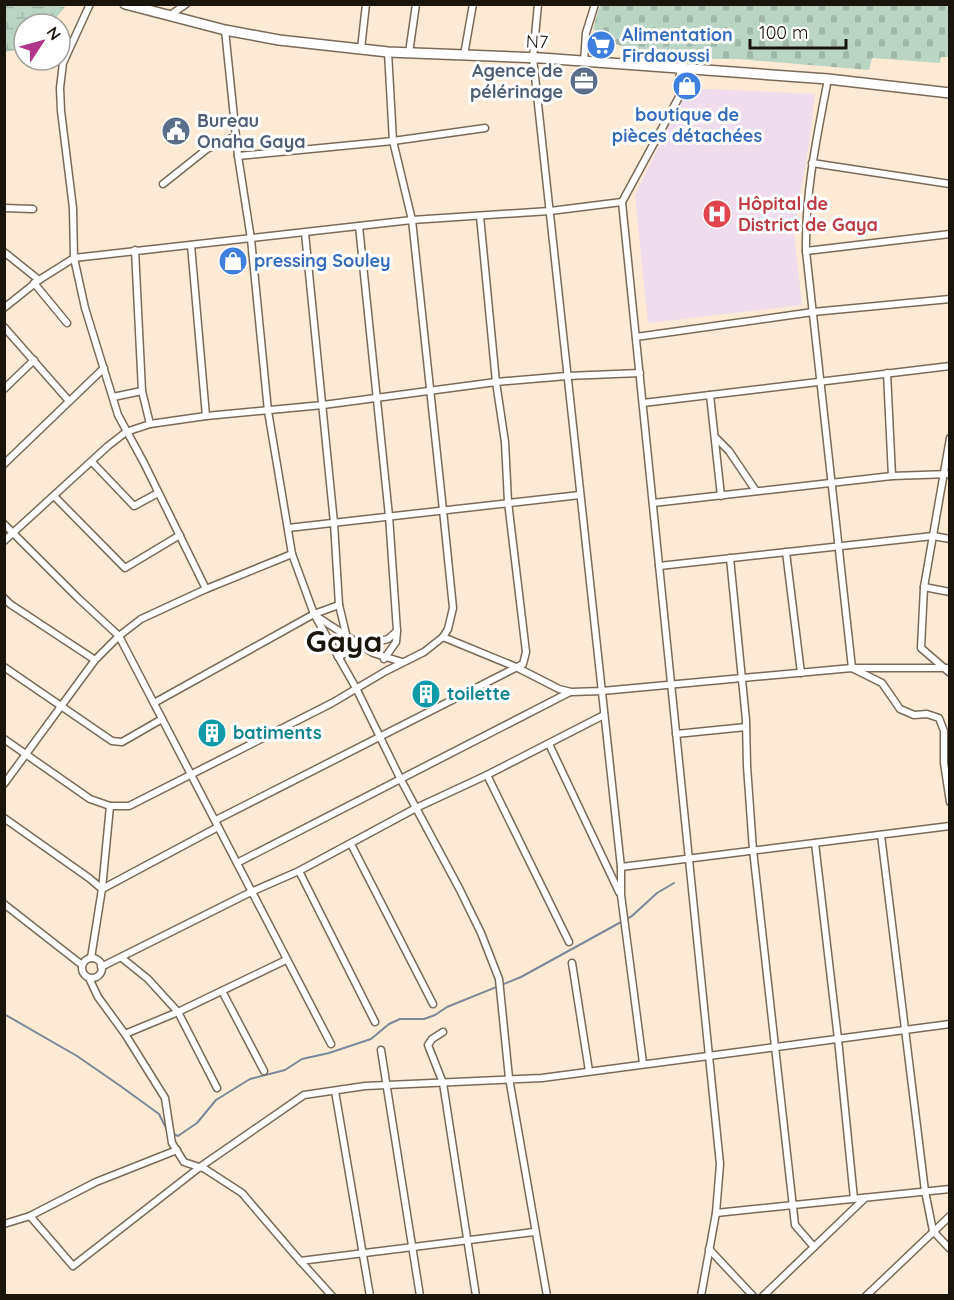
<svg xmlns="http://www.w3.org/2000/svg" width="954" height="1300" font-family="Quicksand,sans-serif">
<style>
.medical{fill:#efddee}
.wetland{fill:url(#wetland-marsh)}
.cemetery{fill:url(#cemetery-stones)}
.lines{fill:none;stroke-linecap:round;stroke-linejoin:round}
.stream{stroke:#7a889b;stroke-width:2}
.minor-casing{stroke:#796a58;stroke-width:9}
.primary-casing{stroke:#796a58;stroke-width:12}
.minor{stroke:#fff;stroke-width:6}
.primary{stroke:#fff;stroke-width:9}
.labels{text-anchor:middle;stroke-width:6;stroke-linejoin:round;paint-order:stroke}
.shop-label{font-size:18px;font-weight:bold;fill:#366cbe;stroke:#fff;text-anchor:start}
.street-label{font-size:18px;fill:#19140c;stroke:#fff}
.service-label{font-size:18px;font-weight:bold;fill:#4e5e75;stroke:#fff;text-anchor:end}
.health-label{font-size:18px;font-weight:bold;fill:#be3a42;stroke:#fff;text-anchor:start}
.culture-label{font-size:18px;font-weight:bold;fill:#0d838f;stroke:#fff;text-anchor:start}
.town-label{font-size:30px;font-weight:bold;fill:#19140c;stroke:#fff}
</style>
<defs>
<pattern id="wetland-marsh" width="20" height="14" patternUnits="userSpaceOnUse" patternTransform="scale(1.5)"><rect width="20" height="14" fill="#bbd5c5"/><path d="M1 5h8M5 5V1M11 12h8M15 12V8" fill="none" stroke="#a0b6a8"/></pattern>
<pattern id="cemetery-stones" width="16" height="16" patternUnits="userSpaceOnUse" patternTransform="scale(1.5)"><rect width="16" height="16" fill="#bbd5c5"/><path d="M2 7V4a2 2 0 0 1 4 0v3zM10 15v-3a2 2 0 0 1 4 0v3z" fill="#a0b6a8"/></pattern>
</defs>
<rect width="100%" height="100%" fill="#fcead5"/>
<path class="medical" d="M687 88 815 94 810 138 794 233 802 305 648 323 635 195Z"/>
<path class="wetland" d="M54 5 65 7 51 24H24V49L5 52V5Z"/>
<path class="cemetery" d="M600 5H949V57H941L940 63 872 58 869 70 738 59H661L623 47 595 35 596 30 593 29Z"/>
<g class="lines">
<g class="stream">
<path d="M4 1014 77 1056 119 1085 159 1114 167 1130"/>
<path d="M172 1133 178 1136 197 1123 216 1100 250 1079 285 1070 302 1059 329 1053 371 1039 389 1024 400 1019H424L435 1015 447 1007 521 977 632 916 657 893 674 883"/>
</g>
<g class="minor-casing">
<g id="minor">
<path d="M90 4 63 63 60 88 61 111 73 208 74 258 85 308 118 415 144 463 206 589"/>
<path d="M538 4 533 58 621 867V895L643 1063"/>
<path d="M169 16 186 4"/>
<path d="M225 30 238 156 251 239 268 411 292 554 314 614 356 688 401 780 460 890 481 933 499 979 509 1078 547 1296"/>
<path d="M361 49 366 4"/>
<path d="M409 53 416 4"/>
<path d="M464 55 473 4"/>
<path d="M584 62 586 33 595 4"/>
<path d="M680 69 679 97 622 202 720 1164 716 1213 701 1296"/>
<path d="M828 79C817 136 805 192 806 251L852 668H950"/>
<path d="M238 156 393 141 485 128"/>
<path d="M812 163 950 184"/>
<path d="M163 184 207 149 236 136"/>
<path d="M4 208 33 209"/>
<path d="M359 226 389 516 397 631 396 642 384 659"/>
<path d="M305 233 334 523 339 605 347 638"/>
<path d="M191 245 206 416"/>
<path d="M806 251 950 234"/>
<path d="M4 252 39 280"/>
<path d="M34 283 67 323"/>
<path d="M4 308 39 280 74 258 412 220 550 211 622 202"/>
<path d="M4 327 69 401"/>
<path d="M636 337 813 312 950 299"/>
<path d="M887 373 892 476"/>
<path d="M4 389 34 360"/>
<path d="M710 395 721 496"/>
<path d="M113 397 142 391"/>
<path d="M643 403 950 366"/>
<path d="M150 424 206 416 323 405 496 382 567 376 640 373"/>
<path d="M715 437 729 451 756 491"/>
<path d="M950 438 924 587 921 648 950 673"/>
<path d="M92 462 134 506 158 493"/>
<path d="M4 464 104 368"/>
<path d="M54 496 125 568 180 535"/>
<path d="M653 503 892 476 950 474"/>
<path d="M4 524 78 598 119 636 331 1044"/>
<path d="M288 528 580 495"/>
<path d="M4 541 108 446 126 432 150 424 142 391 135 250"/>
<path d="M786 552 801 673"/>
<path d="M730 558 746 720 747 766 753 850 795 1225 814 1247"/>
<path d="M659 566 933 536 950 539"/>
<path d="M924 587 950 592"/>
<path d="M4 598 10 604 95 660"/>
<path d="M316 616 373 653 402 662"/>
<path d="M443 637 516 667 559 689 571 692 602 691 852 668 882 683 900 709 914 715 927 714 939 718 944 731V763L950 802"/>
<path d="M338 657 361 646 388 639 397 631"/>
<path d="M4 667 112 741 122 742 162 719"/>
<path d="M154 703 314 614 339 605"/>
<path d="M676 734 746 727"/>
<path d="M4 739 90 799 110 806H129L332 703 386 671 424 652 443 637 448 629 453 608 443 510 412 220 393 141 388 52"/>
<path d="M549 744 619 892"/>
<path d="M487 775 569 942"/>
<path d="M4 784 95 660 119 636 141 619 206 589 292 554"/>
<path d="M4 818 89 878 102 889 218 827"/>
<path d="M216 820 523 664 526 652 508 502 505 442 496 382 480 216"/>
<path d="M881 835 925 1191 933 1231 950 1249"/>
<path d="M815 843 838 1039 854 1199"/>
<path d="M351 844 433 1004"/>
<path d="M237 863 570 692"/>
<path d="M621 867 950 826"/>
<path d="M299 871 375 1022"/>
<path d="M4 904 82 965"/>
<path d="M91 958 102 889 110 806"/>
<path d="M122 958 148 979 178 1012 217 1088"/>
<circle cx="92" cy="968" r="10"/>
<path d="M572 963 589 1071"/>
<path d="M101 967 251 892 299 871 416 808 487 775 604 715"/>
<path d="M89 978 98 997 125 1034 165 1098 172 1143 184 1162 205 1169 242 1193 295 1255 332 1296"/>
<path d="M222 991 264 1071"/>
<path d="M443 1032 432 1039 428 1045 443 1083 476 1296"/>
<path d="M125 1034 178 1012 286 960"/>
<path d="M381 1050 420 1296"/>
<path d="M335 1091 370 1296"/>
<path d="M716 1213 950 1189"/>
<path d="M30 1216 73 1266 200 1167 304 1095 365 1086 542 1078 950 1024"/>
<path d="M4 1224 30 1216 96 1182 177 1150"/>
<path d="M709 1249 753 1296"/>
<path d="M300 1261 534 1232"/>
<path d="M763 1296 865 1198"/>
<path d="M866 1296 950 1216"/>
</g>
</g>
<g class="primary-casing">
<path id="primary" d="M125 4 225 30 279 40 388 52 541 58 828 79 950 93"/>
</g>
<use href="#minor" class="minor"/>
<use href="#primary" class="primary"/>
</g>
<defs>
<g id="supermarket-disc" transform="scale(1.5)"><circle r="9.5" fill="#3f7fe0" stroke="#fff"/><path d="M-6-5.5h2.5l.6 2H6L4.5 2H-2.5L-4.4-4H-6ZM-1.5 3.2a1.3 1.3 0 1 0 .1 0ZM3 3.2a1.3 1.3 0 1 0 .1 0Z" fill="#fff"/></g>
<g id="office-disc" transform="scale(1.5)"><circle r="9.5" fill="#5c6f8a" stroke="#fff"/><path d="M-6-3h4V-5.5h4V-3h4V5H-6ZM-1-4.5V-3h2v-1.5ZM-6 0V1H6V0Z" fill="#fff"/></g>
<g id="shop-disc" transform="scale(1.5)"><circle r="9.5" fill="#3f7fe0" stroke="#fff"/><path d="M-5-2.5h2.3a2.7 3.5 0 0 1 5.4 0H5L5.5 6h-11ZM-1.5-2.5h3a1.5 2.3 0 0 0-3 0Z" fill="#fff"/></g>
<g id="civic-disc" transform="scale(1.5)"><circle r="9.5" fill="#5c6f8a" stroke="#fff"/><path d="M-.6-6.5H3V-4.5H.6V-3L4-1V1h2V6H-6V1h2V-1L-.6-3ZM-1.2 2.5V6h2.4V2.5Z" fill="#fff"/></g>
<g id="hospital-disc" transform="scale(1.5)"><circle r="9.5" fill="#e0444e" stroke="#fff"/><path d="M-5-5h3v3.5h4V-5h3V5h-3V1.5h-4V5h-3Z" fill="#fff"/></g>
<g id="building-disc" transform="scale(1.5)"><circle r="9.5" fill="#0f9aa8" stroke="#fff"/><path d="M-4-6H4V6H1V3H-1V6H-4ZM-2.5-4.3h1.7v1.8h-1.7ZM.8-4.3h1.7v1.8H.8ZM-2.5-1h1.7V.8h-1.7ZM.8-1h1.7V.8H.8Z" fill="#fff"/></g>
</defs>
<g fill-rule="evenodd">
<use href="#supermarket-disc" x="601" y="45"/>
<use href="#office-disc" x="584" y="81"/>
<use href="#shop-disc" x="687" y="86"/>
<use href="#civic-disc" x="176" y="131"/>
<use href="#hospital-disc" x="717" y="214"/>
<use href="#shop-disc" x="233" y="261"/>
<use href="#building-disc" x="426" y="694"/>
<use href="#building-disc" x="212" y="733"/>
</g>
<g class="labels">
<g class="shop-label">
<text x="622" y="41">Alimentation<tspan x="622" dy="21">Firdaoussi</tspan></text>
<text x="687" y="121" text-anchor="middle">boutique de<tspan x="687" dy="21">pièces détachées</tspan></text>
<text x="254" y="267">pressing Souley</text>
</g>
<g class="street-label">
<text transform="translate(537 42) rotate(3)" y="6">N7</text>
</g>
<g class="service-label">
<text x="563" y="77">Agence de<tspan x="563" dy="21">pélérinage</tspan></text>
<text x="197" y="127" text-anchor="start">Bureau<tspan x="197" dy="21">Onaha Gaya</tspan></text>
</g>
<g class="health-label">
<text x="738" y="210">Hôpital de<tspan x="738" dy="21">District de Gaya</tspan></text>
</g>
<g class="culture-label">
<text x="447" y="700">toilette</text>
<text x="233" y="739">batiments</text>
</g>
<g class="town-label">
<text x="344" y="652">Gaya</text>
</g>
</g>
<rect width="954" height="1300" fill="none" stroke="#19140c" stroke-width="12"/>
<g transform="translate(42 42) rotate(54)"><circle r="28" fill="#ffffff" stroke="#a3a19e" stroke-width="1.5"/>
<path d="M0-4.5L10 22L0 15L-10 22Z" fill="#af368a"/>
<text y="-9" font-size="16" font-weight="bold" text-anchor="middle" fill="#19140c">N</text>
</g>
<path d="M750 39v9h96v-9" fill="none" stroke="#19140c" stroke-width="3"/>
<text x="759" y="39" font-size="18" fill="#19140c" stroke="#ffffff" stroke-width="4.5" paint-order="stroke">100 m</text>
</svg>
